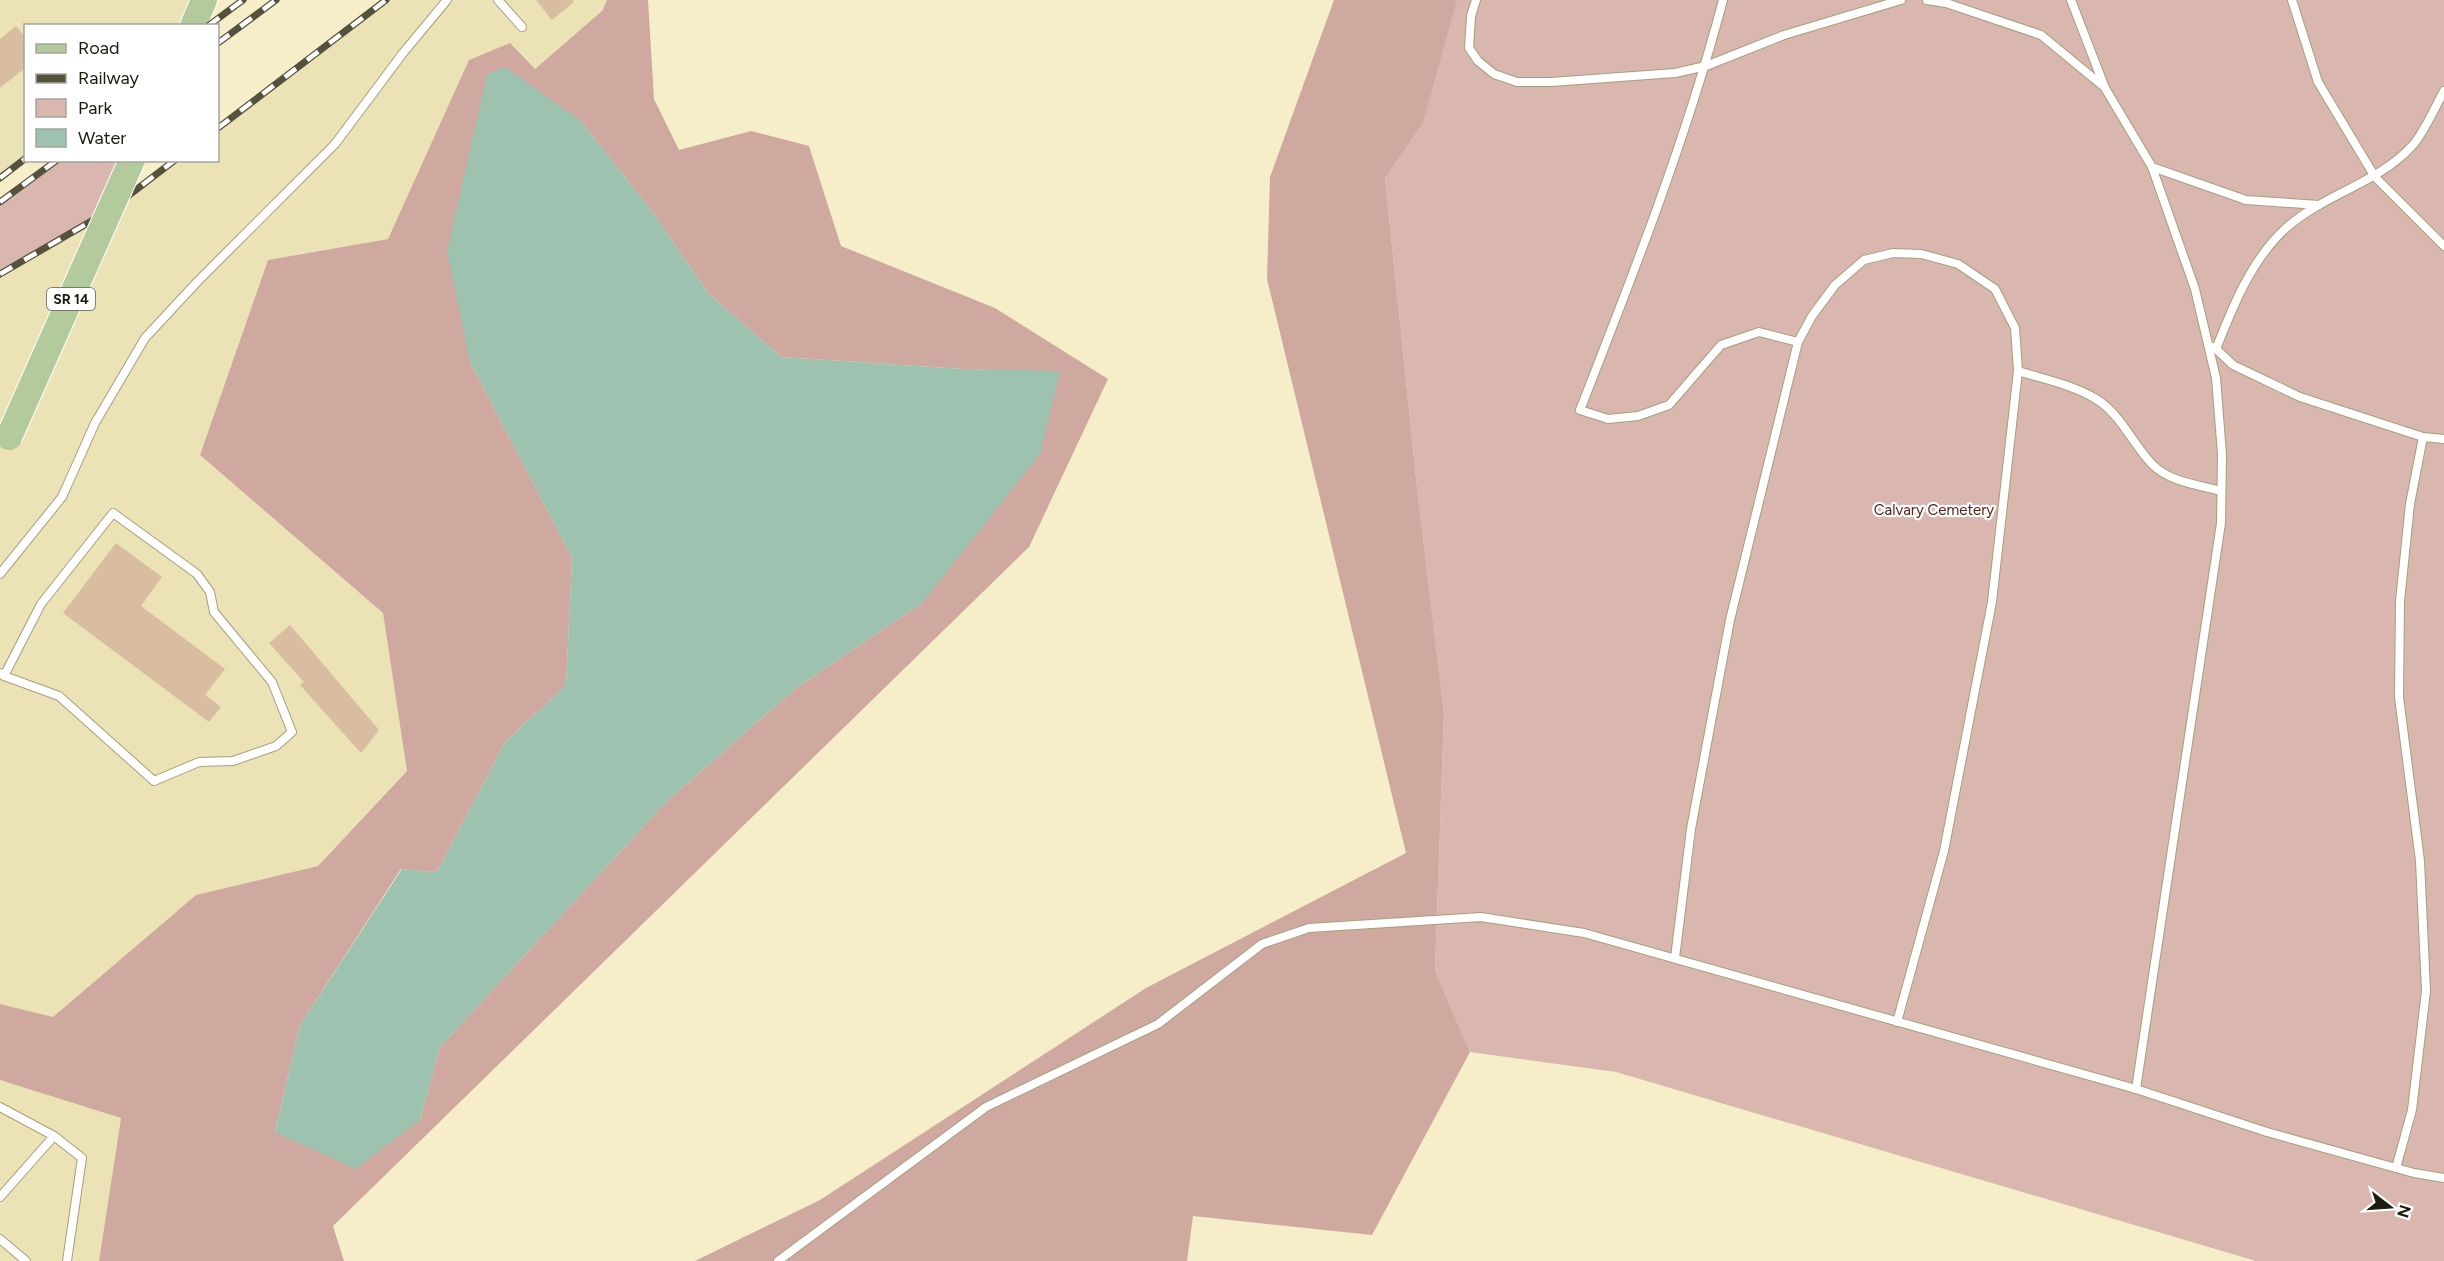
<svg xmlns="http://www.w3.org/2000/svg" width="2444" height="1261" font-family="Figtree,sans-serif">
<style>
.built{fill:#ebe2b6}
.green{fill:#d9b7af}
.forest{fill:#cfa9a0;fill-rule:evenodd}
.water{fill:#9dc2af}
.building{fill:#d9bda1}
.lines{fill:none;stroke-linecap:round;stroke-linejoin:round}
.lane-casing{stroke:#a69f7c;stroke-width:10}
.primary-casing{stroke:#fff;stroke-width:28}
.lane{stroke:#fff;stroke-width:8}
.primary{stroke:#b3ca9c;stroke-width:26}
.rail-casing{stroke:#54513d;stroke-width:7}
.rail{stroke:#fff;stroke-width:4.5;stroke-dasharray:14;stroke-linecap:butt}
.primary-bridge-casing{stroke:#fff;stroke-width:28;stroke-linecap:butt}
.primary-bridge{stroke:#b3ca9c;stroke-width:26}
.labels{text-anchor:middle;stroke-width:4.5;stroke-linejoin:round;paint-order:stroke}
.shield{fill:#fff;stroke:#626056;stroke-width:1.5}
.shield-label{font-size:14px;font-weight:bold;fill:#1e1c0e}
.park-label{font-size:15px;fill:#542217;stroke:#fff}
</style>
<rect width="100%" height="100%" fill="#f5eec8"/>
<g class="built">
<path d="M0 0H204L194 25 26 26 25 160 0 179Z"/>
<path d="M386 0H607L602 11 535 69 469 61 388 239 268 260 200 455 383 613 407 771 318 866 196 895 53 1017 0 1004V274L107 212 175 161 218 160V128Z"/>
<path d="M0 1080 121 1117 99 1261H0Z"/>
</g>
<g class="green">
<path d="M1429 0H2444V1261H2256L1616 1072 1470 1052 1435 970 1444 713 1417 487 1385 178Z"/>
<path d="M57 161H131L107 212 0 274V202Z"/>
</g>
<g class="forest">
<path d="M607 0H648L654 99 679 150 751 131 809 146 841 246 995 308 1108 379 1029 547 333 1226 344 1261H99L121 1118 0 1080V1004L53 1017 196 895 318 866 407 771 383 613 200 455 268 260 388 239 469 60 510 43 535 69 602 11ZM580 120 651 210 708 293 781 357 964 369 1060 372 922 603 796 688 666 802 440 1047 420 1120 275 1132 300 1025 401 869 437 872 505 742 566 685 572 558 470 362Z"/>
<path d="M1334 0H1457L1423 122 1385 178 1417 487 1444 713 1435 970 1470 1052 1372 1235 1193 1216 1187 1261H695L820 1200 1146 988 1406 853 1267 279 1270 177Z"/>
</g>
<path class="water" d="M505 67 580 120 651 210 708 293 781 357 964 369 1060 371 1040 454 922 603 796 688 666 802 440 1047 420 1120 355 1169 275 1132 300 1025 402 869 437 872 505 742 566 685 572 558 470 362 447 252 487 74Z"/>
<g class="building">
<path d="M536 0H572L574 2 552 20Z"/>
<path d="M16 26 26 38V67L0 88V39Z"/>
<path d="M116 543 162 577 141 606 225 669 205 695 221 707 209 722 63 613Z"/>
<path d="M290 625 379 730 361 753 300 685 304 682 269 643Z"/>
</g>
<g class="lines">
<g class="lane-casing">
<g id="lane">
<path d="M498 0 522 27"/>
<path d="M1476 0 1471 16 1469 48 1478 61 1494 74 1517 82H1551L1675 73 1706 66 1784 35 1901 0"/>
<path d="M1723 0C1686 140 1633 275 1580 410L1608 419 1638 416 1669 405 1721 345 1759 332 1798 342"/>
<path d="M1927 0 1946 3 2041 35 2103 86"/>
<path d="M2071 0 2105 88 2152 167 2195 289 2216 378 2222 454 2221 523 2136 1089"/>
<path d="M2292 0 2318 82 2375 177 2444 246"/>
<path d="M2152 167 2246 200 2319 205"/>
<path d="M2214 347 2233 365 2300 397 2423 437 2444 439"/>
<path d="M2216 349C2233 306 2251 260 2286 228 2324 194 2377 184 2412 146 2424 133 2435 107 2444 91"/>
<path d="M2018 371C2044 379 2073 385 2096 399 2121 414 2133 445 2153 465 2170 482 2199 485 2221 491"/>
<path d="M0 574 62 497 95 423 145 338 198 281 335 144 403 53 447 0"/>
<path d="M0 673 4 676 59 696 154 781 199 762 233 761 276 746 292 732 272 682 214 612 210 592 197 574 113 513 41 604 4 676"/>
<path d="M1675 958 1691 829 1730 620 1798 342 1812 316 1835 285 1864 260 1893 253 1921 254 1958 264 1995 289 2015 328 2018 371 1992 602 1944 851 1897 1022"/>
<path d="M0 1107 54 1136 82 1158 67 1261"/>
<path d="M2396 1168 2412 1110 2426 991 2420 861 2399 697 2400 601 2410 504 2423 437"/>
<path d="M0 1197 54 1136"/>
<path d="M0 1239 26 1261"/>
<path d="M778 1261 986 1107 1158 1024 1262 944 1309 928 1481 917 1584 933 2136 1089 2267 1132 2414 1173 2444 1178"/>
</g>
</g>
<g class="primary-casing">
<path id="primary" d="M193 26 204 0"/>
</g>
<use href="#lane" class="lane"/>
<use href="#primary" class="primary"/>
<g class="rail-casing">
<g id="rail">
<path d="M208 26 243 0"/>
<path d="M218 43 276 0"/>
<path d="M218 128 386 0"/>
<path d="M0 178 26 158"/>
<path d="M0 202 57 160"/>
<path d="M0 274 107 212 175 160"/>
</g>
</g>
<use href="#rail" class="rail"/>
<g class="primary-bridge-casing">
<path id="primary-bridge" d="M9 437 132 160"/>
</g>
<use href="#primary-bridge" class="primary-bridge"/>
</g>
<g class="labels">
<rect class="shield" x="47" y="288" width="48" height="22" rx="4.5"/>
<g class="shield-label">
<text x="71" y="304">SR 14</text>
</g>
<g class="park-label">
<text x="1934" y="515">Calvary Cemetery</text>
</g>
</g>
<rect x="24" y="24" width="195" height="138" fill="#ffffff" stroke="#a5a49f" stroke-width="1.5"/>
<rect x="36" y="44" width="30" height="9" fill="#b3ca9c" stroke="#a5a49f" stroke-width="1.5"/>
<text x="78" y="54" font-size="18" fill="#1e1c0e">Road</text>
<rect x="36" y="74" width="30" height="9" fill="#54513d" stroke="#a5a49f" stroke-width="1.5"/>
<text x="78" y="84" font-size="18" fill="#1e1c0e">Railway</text>
<rect x="36" y="99" width="30" height="18" fill="#d9b7af" stroke="#a5a49f" stroke-width="1.5"/>
<text x="78" y="114" font-size="18" fill="#1e1c0e">Park</text>
<rect x="36" y="129" width="30" height="18" fill="#9dc2af" stroke="#a5a49f" stroke-width="1.5"/>
<text x="78" y="144" font-size="18" fill="#1e1c0e">Water</text>
<g transform="translate(2390 1207) rotate(107)" stroke="#ffffff" stroke-width="4.5" paint-order="stroke">
<path d="M0-4.5L10 22L0 15L-10 22Z" fill="#1e1c0e"/>
<text y="-9" font-size="16" font-weight="bold" text-anchor="middle" fill="#1e1c0e">N</text>
</g>
</svg>
